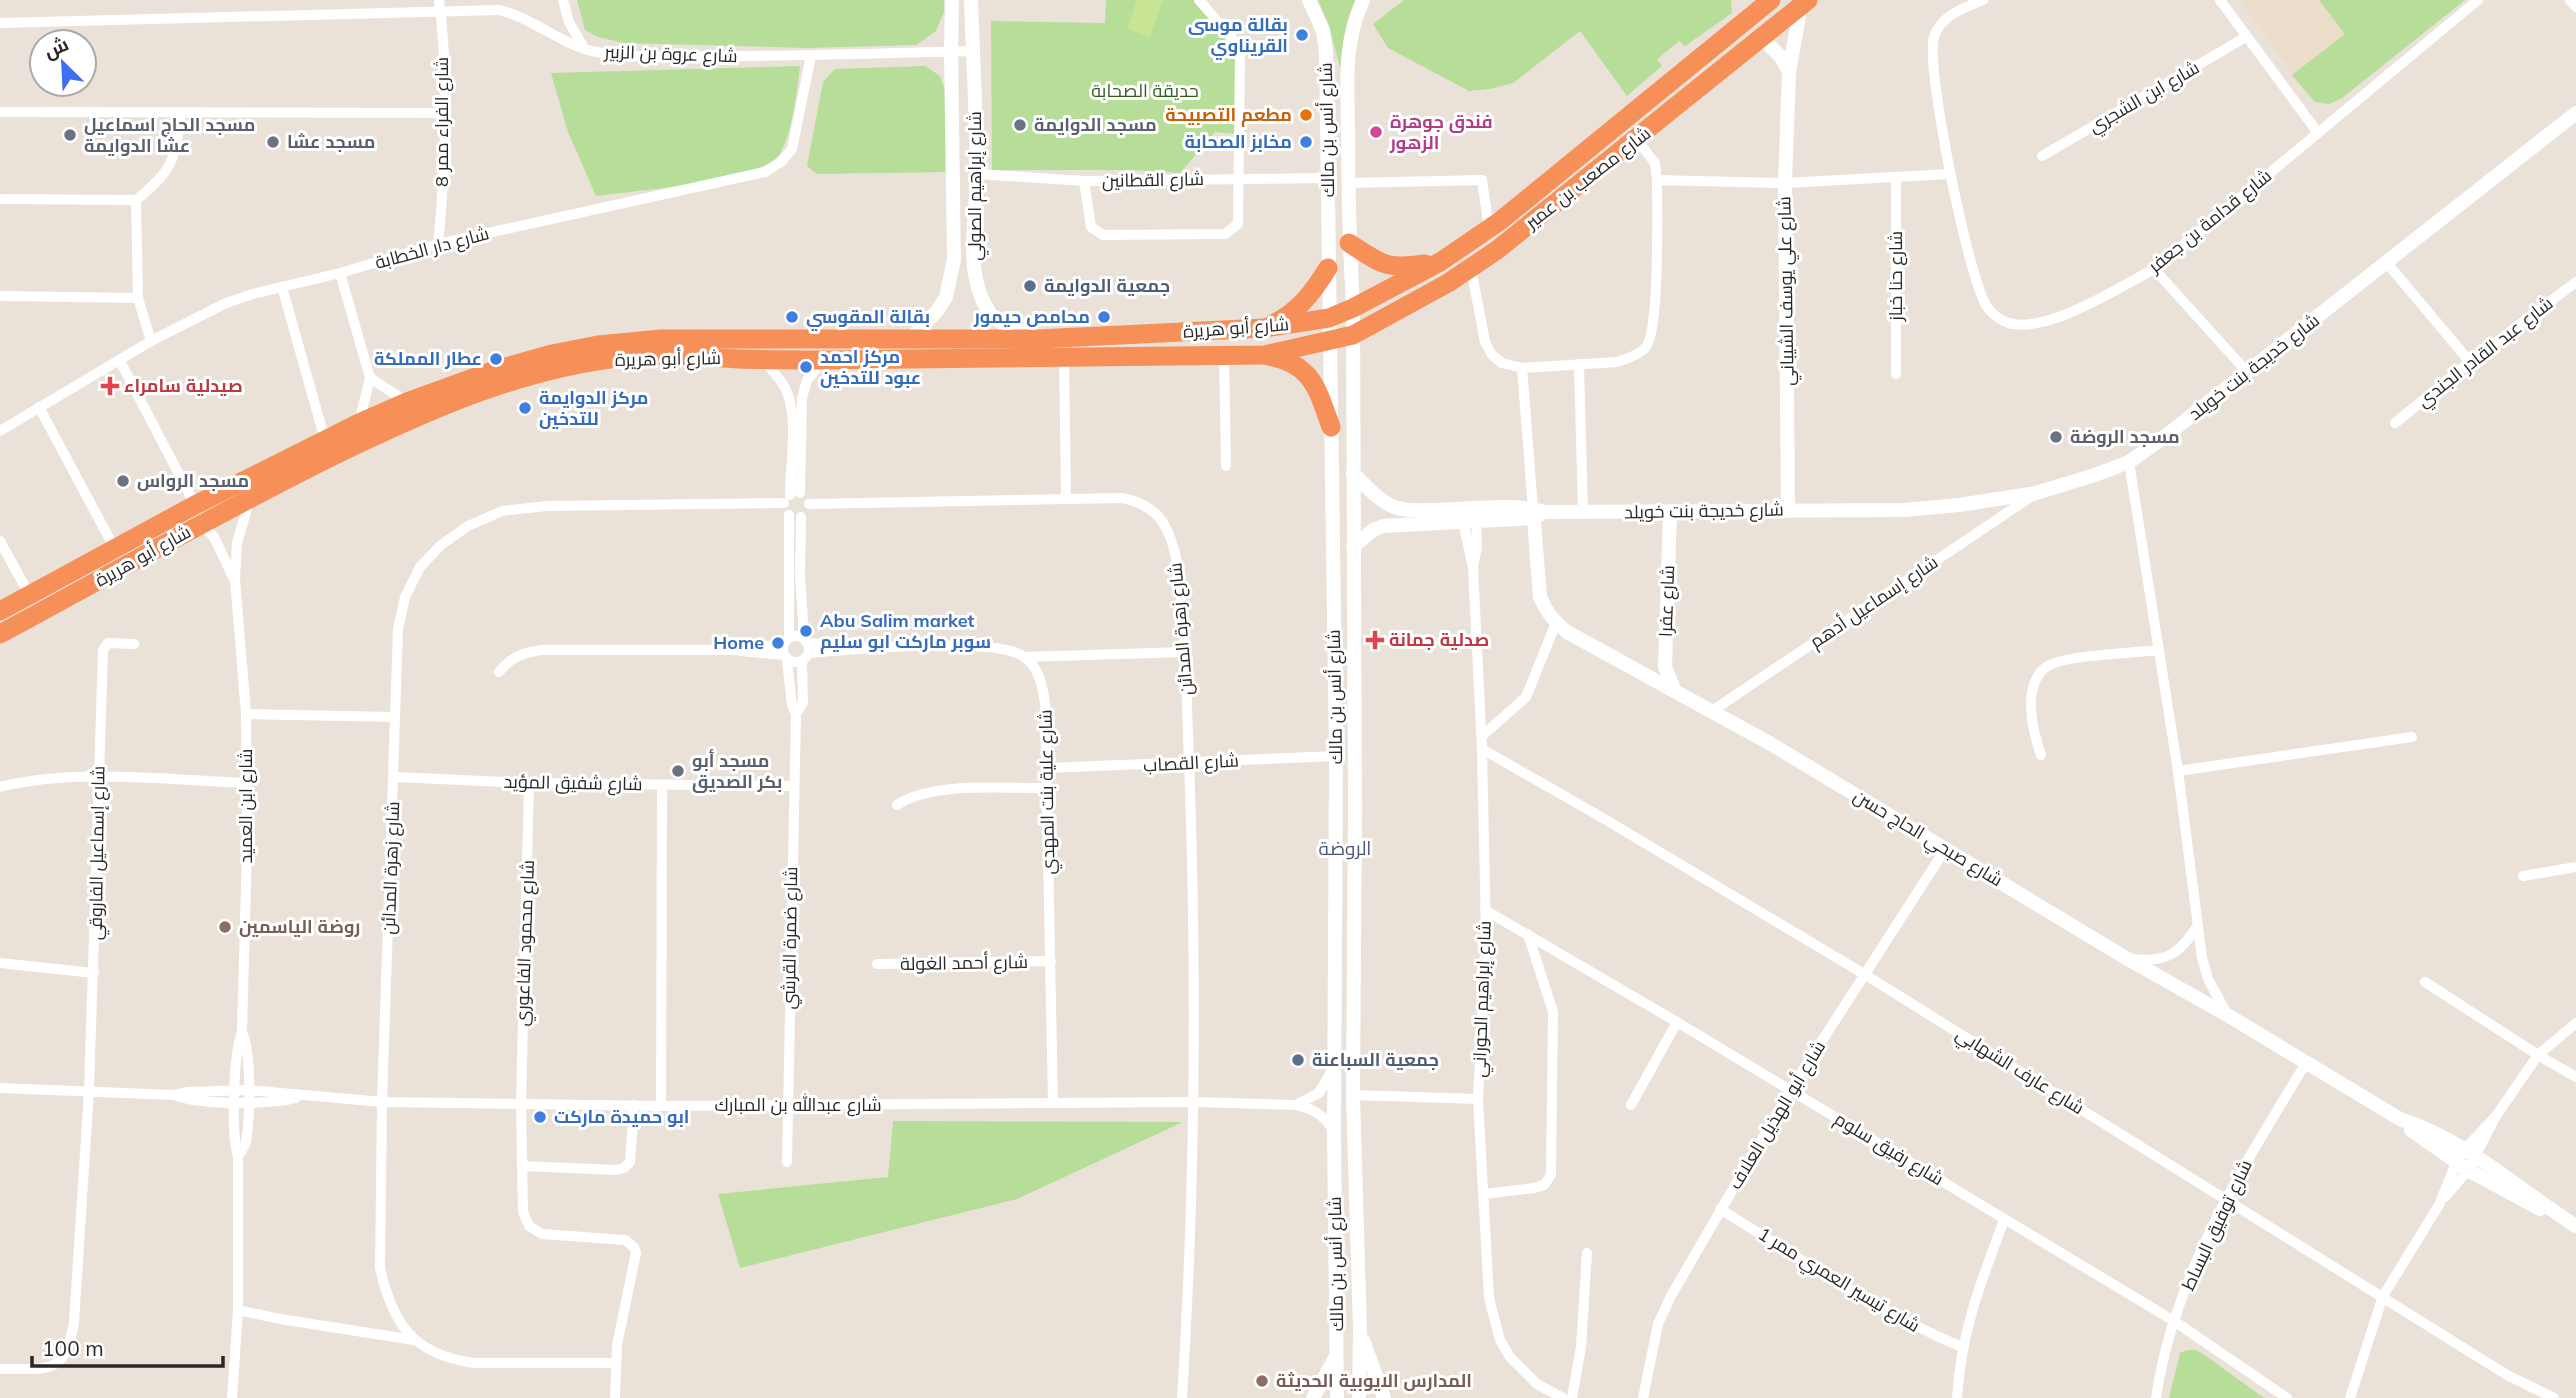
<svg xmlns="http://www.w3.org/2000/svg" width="2576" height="1398" font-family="Mulish,Cairo,sans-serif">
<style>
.education{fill:#ebddc9}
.green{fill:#b6de98}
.pitch{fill:#c9e594}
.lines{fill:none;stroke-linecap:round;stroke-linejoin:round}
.street{stroke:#fff;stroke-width:10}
.secondary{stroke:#fff;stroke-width:14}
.highway{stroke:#f68f58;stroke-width:19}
.shop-dot{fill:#3f7fe0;stroke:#fff;stroke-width:2.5}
.food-dot{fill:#e8710a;stroke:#fff;stroke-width:2.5}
.worship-dot{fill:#6b7280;stroke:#fff;stroke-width:2.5}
.hotel-dot{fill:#d1479c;stroke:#fff;stroke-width:2.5}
.service-dot{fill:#5c6f8a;stroke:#fff;stroke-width:2.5}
.health-dot{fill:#e0444e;stroke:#fff;stroke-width:2.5}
.education-dot{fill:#8d6e63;stroke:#fff;stroke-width:2.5}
.labels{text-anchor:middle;stroke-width:6;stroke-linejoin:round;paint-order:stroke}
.shop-label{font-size:18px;font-weight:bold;fill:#366cbe;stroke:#fff;text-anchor:end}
.street-label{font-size:18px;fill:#282828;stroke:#fff}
.park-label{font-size:18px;fill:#30601c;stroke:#fff}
.food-label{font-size:18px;font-weight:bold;fill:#c56008;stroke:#fff;text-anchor:end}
.hotel-label{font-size:18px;font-weight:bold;fill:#b23c85;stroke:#fff;text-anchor:start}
.worship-label{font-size:18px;font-weight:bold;fill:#5b616d;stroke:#fff;text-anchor:start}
.service-label{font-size:18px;font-weight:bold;fill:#4e5e75;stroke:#fff;text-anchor:start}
.health-label{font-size:18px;font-weight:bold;fill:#be3a42;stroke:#fff;text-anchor:start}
.education-label{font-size:18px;font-weight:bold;fill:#785e54;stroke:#fff;text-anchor:start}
.neighbourhood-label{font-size:19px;fill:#4b5676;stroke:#fff}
</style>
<rect width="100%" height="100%" fill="#eae1d9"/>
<path class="education" d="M2240 0H2465L2342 98 2329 104 2315 102 2307 95Z"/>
<g class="green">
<path d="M577 0H944V12L936 31 916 45 805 48 624 43 598 37 585 30Z"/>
<path d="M1106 0H1198L1235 54 1236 134 1215 132 1180 173 1132 170H992L991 21 1105 23Z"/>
<path d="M1318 0H1359L1350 22 1340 68 1329 25Z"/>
<path d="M1404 0H1731L1732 13 1685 46 1679 41 1657 59 1662 66 1627 96 1580 31 1513 83 1490 89 1469 91 1388 48 1373 24Z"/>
<path d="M2319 0H2465L2342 98 2329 104 2315 102 2292 75 2345 34Z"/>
<path d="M800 66C797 90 792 136 779 155 761 181 630 191 596 196L568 132 551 73Z"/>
<path d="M925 66 940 76 945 90 947 172 817 174 807 166 823 82 835 69Z"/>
<path d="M893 1121 1183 1122 1017 1199 740 1268 718 1194 888 1177Z"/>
<path d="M2188 1350H2196L2206 1356 2264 1398H2169L2180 1353Z"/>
</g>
<path class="pitch" d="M1137 0H1163L1150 37 1127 29Z"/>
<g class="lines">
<g class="street">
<path d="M563 0 569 22 584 48"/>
<path d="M1983 0C1964 8 1940 16 1934 37 1925 68 1969 280 1987 307 1993 315 2003 322 2013 324 2051 331 2120 287 2154 269L2478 0"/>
<path d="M2220 0 2318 133"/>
<path d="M2570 0 2576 7"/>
<path d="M0 23 499 10C534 18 562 46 597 52 639 60 683 56 726 56 808 56 890 53 972 51"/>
<path d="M0 112 445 113"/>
<path d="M2042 156 2246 37"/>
<path d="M977 174 1084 181 1329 178"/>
<path d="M1896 178V374"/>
<path d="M1657 180 1785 183 1950 174"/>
<path d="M1084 181 1091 227 1103 235 1225 234 1238 224 1240 54 1232 38 1199 0"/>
<path d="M1348 183 1482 180 1489 229"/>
<path d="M0 199 136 200"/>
<path d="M438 244C446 168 449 76 439 0"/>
<path d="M2387 263 2470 362"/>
<path d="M1471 268 1485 342 1492 355 1502 363 1522 368 1617 362C1627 359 1639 355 1646 347 1660 329 1657 209 1657 180L1655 163 1637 140"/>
<path d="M2154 269 2248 373"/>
<path d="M340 273 370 378 359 423"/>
<path d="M282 287 325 440"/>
<path d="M0 296 138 298"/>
<path d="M151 341 138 298 136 200C174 170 175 159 181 113"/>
<path d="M1224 355 1226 466"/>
<path d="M1064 357 1066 498"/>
<path d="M763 360C770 368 778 376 784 386 800 414 790 463 790 495"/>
<path d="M120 361 195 505"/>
<path d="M1579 364 1583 512"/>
<path d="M1522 368 1533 508"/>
<path d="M370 378 407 402"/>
<path d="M39 407 115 549"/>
<path d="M2395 423 2470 362 2576 282"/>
<path d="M0 431 151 341 226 303 253 294 340 273 438 244 765 172 781 162 792 149 811 56"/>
<path d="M2129 462 2178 771 2202 958 2208 979 2227 1014"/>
<path d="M800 493 802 398 807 380 824 360"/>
<path d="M809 504 1122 498C1142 502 1159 511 1167 530 1180 558 1180 589 1183 619 1185 657 1187 696 1188 735 1197 957 1196 1177 1182 1398"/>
<path d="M789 515V638"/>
<path d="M801 517 800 574 804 639"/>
<path d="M1462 517 1473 568 1482 749 1486 933 1478 1099 1489 1298 1500 1340 1510 1357 1537 1384 1563 1398"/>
<path d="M201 523 214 537 233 577"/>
<path d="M0 541 30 596"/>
<path d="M1473 566 1477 548 1476 516"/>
<circle cx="796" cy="649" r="13"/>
<path d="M807 643 843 645"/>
<path d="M740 651 784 655"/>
<path d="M808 653C851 650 992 636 1023 656 1039 666 1043 687 1045 704L1053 1103"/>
<path d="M1024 657 1185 652"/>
<path d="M499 672C511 657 522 653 541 650H734L784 644"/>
<path d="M1712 711 2032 496"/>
<path d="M246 714 395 717"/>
<path d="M796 714 803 703 802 661"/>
<path d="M1482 736 1526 697 1556 623"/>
<path d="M1482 749 1601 817 1864 974 2507 1375 2554 1398"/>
<path d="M2041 755C2033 732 2021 686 2046 667 2062 655 2135 653 2159 650"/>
<path d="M1047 768 1336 756"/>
<path d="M2178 771 2412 737"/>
<path d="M395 777 529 783 793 786"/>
<path d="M529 783 521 1103 523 1212 529 1226 542 1234 625 1240 634 1247 636 1253 617 1345 615 1398"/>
<path d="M0 787C75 768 169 780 246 783"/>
<path d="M897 805C933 781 1003 789 1047 788"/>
<path d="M2523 876 2576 867"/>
<path d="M1485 910 1677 1022 2174 1321 2287 1398"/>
<path d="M2131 959C2166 963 2180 954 2198 925"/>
<path d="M0 963 94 973"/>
<path d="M877 964 1051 961"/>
<path d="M2425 982 2538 1055 2576 1077"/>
<path d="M0 1088 174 1095 187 1092 248 1090 382 1102 661 1106 1195 1102 1296 1105C1315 1109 1323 1115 1334 1131"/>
<path d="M174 1095C199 1105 269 1105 296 1098"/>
<path d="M1353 1095 1478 1099"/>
<path d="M1296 1105 1319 1093 1332 1070"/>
<path d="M1631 1105 1677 1022"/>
<path d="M661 1106 662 785"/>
<path d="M238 1156C241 1151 245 1147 246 1142 250 1118 252 1053 242 1032"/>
<path d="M787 1162 796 714 792 705 787 660"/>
<path d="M522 1166 617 1170 624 1168 630 1162 634 1105"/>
<path d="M1484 1194 1534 1188 1544 1185 1551 1175 1553 1012 1528 934"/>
<path d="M2445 1197 2468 1170 2496 1116 2538 1055 2576 1023"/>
<path d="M1720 1209C1798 1257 1876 1311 1962 1347"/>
<path d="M238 1310 280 1319 414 1340"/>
<path d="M616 1363H473C413 1354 393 1325 380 1268L382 1102 398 629 405 597 420 567 441 545 468 526 502 511 547 506 784 503"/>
<path d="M0 1369C48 1368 65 1377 74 1322L89 1091 103 650 108 643 134 644"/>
<path d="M232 1398 238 1310V1156C231 1132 233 1056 242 1032L247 847 246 714 235 579 237 543 250 499"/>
<path d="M1572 1398 1581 1347 1587 1253"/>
<path d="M1643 1398 1658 1324 1671 1296 1791 1089 1946 848"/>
<path d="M1957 1398C1961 1331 1981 1282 2004 1220"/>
<path d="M2156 1398C2174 1275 2242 1168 2306 1063"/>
<path d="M2350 1398 2383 1296 2439 1205 2456 1163 2464 1150 2496 1116"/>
</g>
<g class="secondary">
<path d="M971 0C973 57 976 115 977 172 977 216 963 271 988 310 997 325 1018 330 1034 337"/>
<path d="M1309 0 1323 31 1326 52 1336 756 1334 1131 1337 1398"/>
<path d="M1761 37 1781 57 1789 72"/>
<path d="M911 338 938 310 946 297 954 259 951 51 952 0"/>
<path d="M1353 473C1364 484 1376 498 1390 505 1403 512 1418 510 1432 510 1469 510 1511 502 1546 512L1904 510 1959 505 2036 493 2095 475 2129 462 2163 438 2576 113"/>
<path d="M1533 508 1540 597C1546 612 1554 622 1567 632L1771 744 2126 958 2229 1016 2400 1119C2466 1140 2519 1190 2576 1226"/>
<path d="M1788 510 1785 183 1789 72 1801 5"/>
<path d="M1670 512 1665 667 1674 689"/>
<path d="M1353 547 1373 530 1383 526 1534 518 1541 514"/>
<path d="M2411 1130 2468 1170 2540 1209"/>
<path d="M1363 1340 1384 1398"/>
<path d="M1313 1398 1336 1356"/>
<path d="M1359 1398 1360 1330 1353 1095 1355 810 1353 308C1350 251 1348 194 1348 137 1348 87 1342 46 1363 0"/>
</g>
<g class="highway">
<path d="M1349 243C1382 264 1385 270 1425 264"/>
<path d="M1273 324C1299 311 1313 292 1328 268"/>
<path d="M1268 356C1313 364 1317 389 1331 427"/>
<path d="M0 611 195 505 359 423 407 402 495 370 552 354 598 345 661 339H1038L1264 328 1329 318 1353 308 1440 262 1500 221 1771 0"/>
<path d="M0 634C111 574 220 512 333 456 426 411 523 367 628 357 665 353 702 357 739 359 768 360 796 360 824 360L1264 355 1353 335 1448 283 1497 250 1808 0"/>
</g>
</g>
<g class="shop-dot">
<circle cx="1302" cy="35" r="7"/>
<circle cx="1306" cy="142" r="7"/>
<circle cx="792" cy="317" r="7"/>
<circle cx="1104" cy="317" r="7"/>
<circle cx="496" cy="359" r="7"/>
<circle cx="806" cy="367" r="7"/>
<circle cx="525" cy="408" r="7"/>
<circle cx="806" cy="631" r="7"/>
<circle cx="778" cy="643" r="7"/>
<circle cx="540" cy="1117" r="7"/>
</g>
<circle class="food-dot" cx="1306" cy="115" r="7"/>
<g class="worship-dot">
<circle cx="1020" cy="125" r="7"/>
<circle cx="70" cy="135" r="7"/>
<circle cx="273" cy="142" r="7"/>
<circle cx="2056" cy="437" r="7"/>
<circle cx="123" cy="481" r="7"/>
<circle cx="678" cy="771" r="7"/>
</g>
<circle class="hotel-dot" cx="1376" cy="132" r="7"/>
<g class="service-dot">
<circle cx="1030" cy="286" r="7"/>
<circle cx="1298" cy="1060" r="7"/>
</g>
<g class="health-dot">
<path d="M106.5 375.5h7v7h7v7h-7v7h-7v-7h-7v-7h7z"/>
<path d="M1371.5 629.5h7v7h7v7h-7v7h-7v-7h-7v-7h7z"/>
</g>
<g class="education-dot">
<circle cx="225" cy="927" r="7"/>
<circle cx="1262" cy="1381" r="7"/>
</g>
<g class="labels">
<g class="shop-label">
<text x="1288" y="31">بقالة موسى<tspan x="1288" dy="21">القريناوي</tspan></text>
<text x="1292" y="148">مخابز الصحابة</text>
<text x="806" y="323" text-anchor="start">بقالة المقوسي</text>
<text x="1090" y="323">محامص حيمور</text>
<text x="820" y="363" text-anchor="start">مركز احمد<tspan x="820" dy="21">عبود للتدخين</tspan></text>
<text x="482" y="365">عطار المملكة</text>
<text x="539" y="404" text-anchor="start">مركز الدوايمة<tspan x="539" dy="21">للتدخين</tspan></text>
<text x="820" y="627" text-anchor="start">Abu Salim market<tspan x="820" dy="21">سوبر ماركت ابو سليم</tspan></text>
<text x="764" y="649">Home</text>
<text x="554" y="1123" text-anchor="start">ابو حميدة ماركت</text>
</g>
<g class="street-label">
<text transform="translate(671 54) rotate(2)" y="6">شارع عروة بن الزبير</text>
<text transform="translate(2144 97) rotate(-30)" y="6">شارع ابن الشجري</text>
<text transform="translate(442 122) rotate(-90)" y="6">شارع الفراء ممر 8</text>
<text transform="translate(1327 130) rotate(-91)" y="6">شارع أنس بن مالك</text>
<text transform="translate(1588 178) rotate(-38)" y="6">شارع مصعب بن عمير</text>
<text transform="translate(1153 180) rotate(-1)" y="6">شارع القطانين</text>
<text transform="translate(975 186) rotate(-90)" y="6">شارع إبراهيم الصولي</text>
<text transform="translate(2210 221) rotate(-39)" y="6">شارع قدامة بن جعفر</text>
<text transform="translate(432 248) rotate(-15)" y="6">شارع دار الخطابة</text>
<text transform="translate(1896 276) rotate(-90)" y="6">شارع حنا خباز</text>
<text transform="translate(1786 291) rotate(-91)" y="6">شارع علي يوسف الشيباني</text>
<text transform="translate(1236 328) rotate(-4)" y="6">شارع أبو هريرة</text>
<text transform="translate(2485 352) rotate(-38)" y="6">شارع عبد القادر الجندي</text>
<text transform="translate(668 359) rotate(-1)" y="6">شارع أبو هريرة</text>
<text transform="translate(2254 367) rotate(-38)" y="6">شارع خديجة بنت خويلد</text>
<text transform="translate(1704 511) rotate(-1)" y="6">شارع خديجة بنت خويلد</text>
<text transform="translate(143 556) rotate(-29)" y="6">شارع أبو هريرة</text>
<text transform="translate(1667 601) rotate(-88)" y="6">شارع عفرا</text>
<text transform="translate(1874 602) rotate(-34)" y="6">شارع إسماعيل أدهم</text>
<text transform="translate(1181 629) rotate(-95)" y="6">شارع زهرة المدائن</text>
<text transform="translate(1335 697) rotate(-91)" y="6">شارع أنس بن مالك</text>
<text transform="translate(1191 763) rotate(-3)" y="6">شارع القصاب</text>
<text transform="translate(573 783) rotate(1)" y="6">شارع شفيق المؤيد</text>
<text transform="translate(1047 792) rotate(-91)" y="6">شارع علية بنت المهدي</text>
<text transform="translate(246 806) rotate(-90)" y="6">شارع ابن العميد</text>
<text transform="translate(1928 838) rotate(31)" y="6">شارع صبحي الحاج حسن</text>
<text transform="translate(97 853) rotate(-89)" y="6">شارع إسماعيل الفاروقي</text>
<text transform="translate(391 868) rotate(-88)" y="6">شارع زهرة المدائن</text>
<text transform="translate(790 938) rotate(-89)" y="6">شارع ضمرة القرشي</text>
<text transform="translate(525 943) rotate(-88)" y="6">شارع محمود الفاعوري</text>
<text transform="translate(964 963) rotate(-1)" y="6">شارع أحمد الغولة</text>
<text transform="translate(1482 999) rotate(-88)" y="6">شارع إبراهيم الحوراني</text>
<text transform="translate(2020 1071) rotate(32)" y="6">شارع عارف الشهابي</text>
<text x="798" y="1111">شارع عبدالله بن المبارك</text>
<text transform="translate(1777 1115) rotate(-59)" y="6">شارع أبو الهذيل العلاف</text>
<text transform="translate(1889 1149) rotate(31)" y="6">شارع رفيق سلوم</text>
<text transform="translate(2217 1225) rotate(-65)" y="6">شارع توفيق البساط</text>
<text transform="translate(1336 1264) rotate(-91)" y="6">شارع أنس بن مالك</text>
<text transform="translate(1839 1280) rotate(31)" y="6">شارع تيسير العمري ممر 1</text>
</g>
<g class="park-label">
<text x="1145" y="97">حديقة الصحابة</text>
</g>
<g class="food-label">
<text x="1292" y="121">مطعم التصبيحة</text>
</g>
<g class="hotel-label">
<text x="1390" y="128">فندق جوهرة<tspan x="1390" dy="21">الزهور</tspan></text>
</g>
<g class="worship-label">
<text x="84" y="131">مسجد الحاج اسماعيل<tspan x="84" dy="21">عشا الدوايمة</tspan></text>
<text x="1034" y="131">مسجد الدوايمة</text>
<text x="287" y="148">مسجد عشا</text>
<text x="2070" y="443">مسجد الروضة</text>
<text x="137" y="487">مسجد الرواس</text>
<text x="692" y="767">مسجد أبو<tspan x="692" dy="21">بكر الصديق</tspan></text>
</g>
<g class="service-label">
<text x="1044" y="292">جمعية الدوايمة</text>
<text x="1312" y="1066">جمعية السباعنة</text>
</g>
<g class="health-label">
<text x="124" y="392">صيدلية سامراء</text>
<text x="1389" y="646">صدلية جمانة</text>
</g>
<g class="education-label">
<text x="239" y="933">روضة الياسمين</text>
<text x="1276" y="1387">المدارس الايوبية الحديثة</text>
</g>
<g class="neighbourhood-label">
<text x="1345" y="855">الروضة</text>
</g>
</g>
<g transform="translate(63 63) rotate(336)"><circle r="33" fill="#ffffff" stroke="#a9a9a9" stroke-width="2"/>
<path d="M0-5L12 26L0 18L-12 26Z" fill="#3f6ff1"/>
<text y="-10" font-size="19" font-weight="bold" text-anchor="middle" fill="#282828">ش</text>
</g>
<path d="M32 1356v10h191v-10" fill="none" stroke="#282828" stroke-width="3.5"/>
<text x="42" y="1356" font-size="21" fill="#282828" stroke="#ffffff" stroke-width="5" paint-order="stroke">100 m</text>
</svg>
